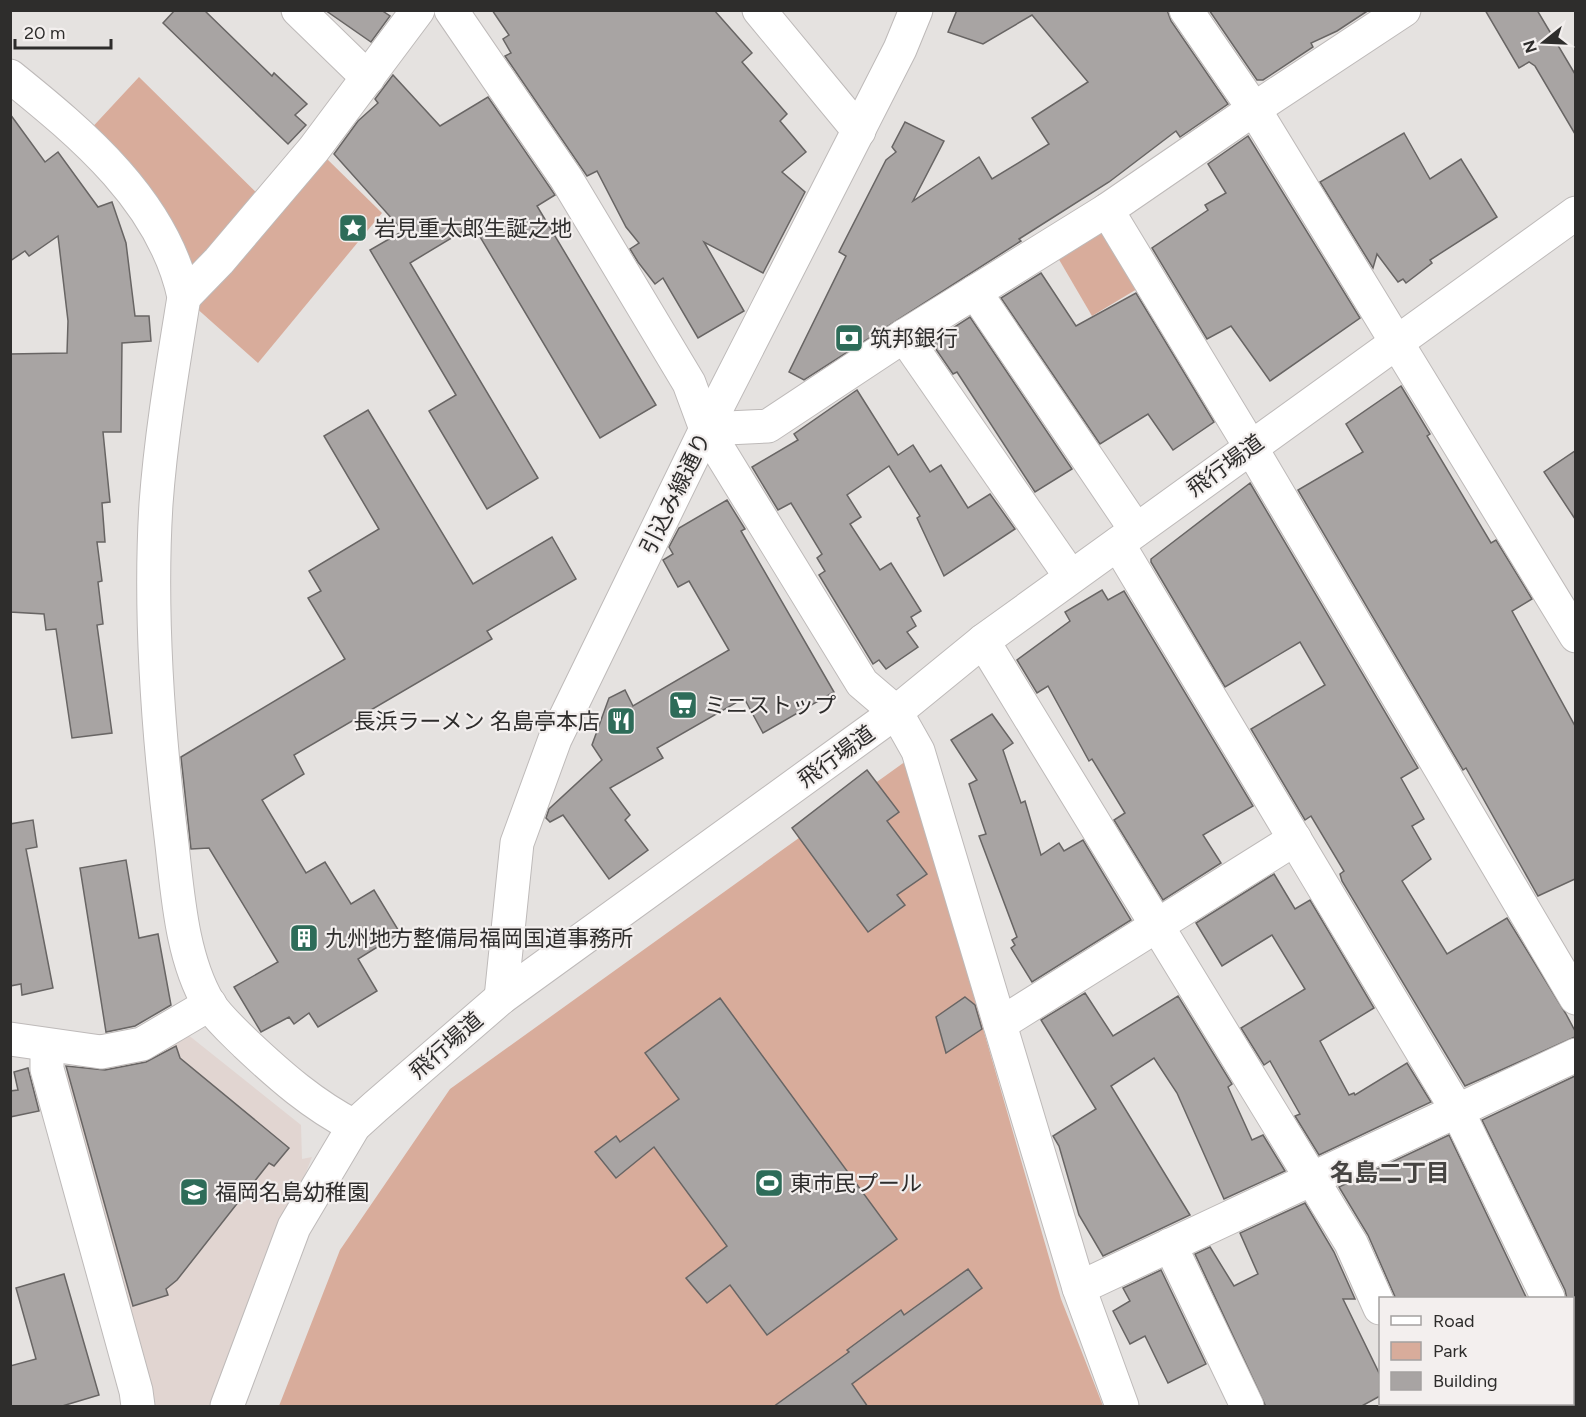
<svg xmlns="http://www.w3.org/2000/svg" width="1586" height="1417" font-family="Figtree,'Noto Sans JP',sans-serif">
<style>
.built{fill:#e1d5d1}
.green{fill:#d8ac9b}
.building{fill:#a8a4a3;stroke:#686564;stroke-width:1.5}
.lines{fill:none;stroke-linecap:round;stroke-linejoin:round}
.minor-casing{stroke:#bebab9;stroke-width:35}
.tertiary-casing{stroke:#bebab9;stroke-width:35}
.minor{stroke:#fff;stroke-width:33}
.tertiary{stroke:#fff;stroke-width:33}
.labels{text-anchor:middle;stroke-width:4.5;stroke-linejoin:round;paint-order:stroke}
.poi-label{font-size:22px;fill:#2e2d2c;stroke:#f3efee;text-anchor:start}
.street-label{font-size:22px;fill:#2e2d2c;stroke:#f3efee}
.neighbourhood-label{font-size:24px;font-weight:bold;fill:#464442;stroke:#f3efee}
</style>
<rect width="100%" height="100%" fill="#e5e2e0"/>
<path class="built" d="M187 1034 301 1125 302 1159 312 1157 214 1406H149L60 1077 77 1069Z"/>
<g class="green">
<path d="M139 77 265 201 191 283 185 248 86 134Z"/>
<path d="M324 156 382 213 258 363 194 306Z"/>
<path d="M1104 221 1142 286 1092 316 1054 251Z"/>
<path d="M906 761 1061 1299 1103 1406H279L340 1250 450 1089Z"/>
</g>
<g class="building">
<path d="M175 10H204L272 76 274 73 307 104 295 115 306 125 288 144 163 23Z"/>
<path d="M325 10H381L390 16 371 42Z"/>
<path d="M492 10H714L752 53 742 62 787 114 780 121 806 152 782 172 805 192 763 273 704 242 744 311 698 338 663 278 655 284 638 262 630 249 639 243 626 227 597 171 587 176 505 56 511 53 503 39 509 35Z"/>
<path d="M957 10H1167L1171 21 1228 104 1180 137 1176 131 1109 182 1019 239 1021 241 804 380 789 372 846 256 839 252 886 160 896 152 892 147 905 122 944 141 913 201 979 157 992 179 1049 144 1032 118 1088 82 1032 15 983 44 948 32Z"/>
<path d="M1209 10H1369L1337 31 1311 43 1313 47 1263 80H1257Z"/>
<path d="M1485 10H1537L1575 74V134L1535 66 1529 62 1519 68Z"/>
<path d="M393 75 440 126 488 97 555 195 537 206 656 405 600 438 473 225 410 263 538 478 487 509 429 411 456 395 370 250 403 231 334 154 358 121 378 103 375 99Z"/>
<path d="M10 114 45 162 58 152 98 207 112 202 126 243 135 316H149L151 341 122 343 121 432H103L110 502 102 503 105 542H97L102 581 98 582 103 624 97 625 112 733 72 738 56 629 46 630 44 614 10 612V354L67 353 68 321 58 236 29 256 25 251 10 261Z"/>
<path d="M1404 133 1430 179 1461 159 1497 217 1430 260 1432 263 1406 283 1403 279 1398 282 1377 254 1373 268 1320 182Z"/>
<path d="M1248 136 1360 318 1270 381 1231 326 1207 339 1152 248 1208 210 1205 205 1226 193 1208 164Z"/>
<path d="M1041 273 1076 326 1136 293 1214 422 1173 450 1148 414 1100 444 1001 298Z"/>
<path d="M970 317 1072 469 1035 492 957 372 953 374 931 342Z"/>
<path d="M1401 386 1430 434 1427 436 1491 543 1496 540 1532 599 1512 611 1575 726V879L1538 896 1466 768 1463 770 1298 490 1363 452 1346 424Z"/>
<path d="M857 390 898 455 913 445 930 472 941 465 968 508 990 494 1015 529 944 576 917 518 920 516 889 466 847 495 861 517 850 524 880 570 891 563 921 611 911 617 916 626 907 632 918 647 886 669 879 660 873 664 819 575 825 571 817 558 822 554 791 503 778 510 752 467 798 440 794 434Z"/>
<path d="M368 410 473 584 552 537 576 579 487 631 492 639 294 755 304 774 262 800 306 873 325 862 351 904 374 890 400 933 358 959 377 991 318 1027 309 1013 294 1024 289 1017 261 1032 234 987 278 962 209 848 191 849 181 757 345 659 308 598 321 591 309 571 379 529 324 436Z"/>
<path d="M1575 451V519L1544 472Z"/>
<path d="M1250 483 1418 768 1401 778 1424 819 1412 826 1431 859 1402 881 1447 954 1507 918 1566 1014 1575 1031V1037L1465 1086 1342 881 1340 874 1344 871 1311 816 1305 820 1251 729 1325 685 1300 642 1225 687 1151 562V559Z"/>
<path d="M727 500 745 529 741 531 834 692 763 733 744 698 657 748 663 758 610 788 630 815 625 820 648 850 609 879 563 815 550 822 546 818 549 809 602 760 592 745 609 698 625 690 633 706 729 650 689 581 678 587 663 560 673 554 669 547 679 528Z"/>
<path d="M1102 590 1108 600 1124 591 1253 806 1203 835 1221 863 1163 900 1114 820 1125 813 1092 759 1089 761 1048 686 1037 693 1017 660 1070 621 1065 612Z"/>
<path d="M992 714 1013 743 1003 750 1021 803 1025 801 1041 855 1059 843 1064 851 1083 840 1131 920 1032 982 1011 948 1015 945 1012 940 1017 937 979 836 986 834 969 784 977 780 951 740Z"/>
<path d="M867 770 899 812 887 821 927 874 897 895 905 905 868 932 792 828Z"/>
<path d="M33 820 37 847 26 849 53 988 22 995 21 984 10 986V824Z"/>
<path d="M126 860 139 938 158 934 171 1005 135 1026 106 1032 80 868Z"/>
<path d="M1274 874 1295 909 1310 900 1374 1008 1320 1041 1349 1095 1354 1093 1355 1095 1407 1063 1431 1102 1319 1155 1295 1116 1300 1114 1270 1061 1264 1065 1241 1028 1305 989 1272 935 1222 966 1196 923Z"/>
<path d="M1085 993 1113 1036 1178 996 1232 1084 1228 1087 1252 1140 1263 1135 1285 1171 1224 1199 1177 1093 1154 1058 1111 1086 1190 1215 1103 1256 1079 1215 1059 1146 1053 1136 1096 1109 1041 1020Z"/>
<path d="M965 997 975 1005 982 1029 946 1053 936 1017Z"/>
<path d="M720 998 897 1239 767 1335 730 1285 707 1303 686 1278 727 1246 654 1147 616 1178 595 1152 616 1136 620 1142 679 1099 645 1053Z"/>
<path d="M176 1046 180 1058 289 1148 274 1166 269 1163 177 1280 166 1289 168 1295 133 1306 66 1066 105 1070 146 1062Z"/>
<path d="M28 1068 39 1111 10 1117V1091L18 1090 14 1072Z"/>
<path d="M1575 1076V1299H1567L1565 1290 1482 1120Z"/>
<path d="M1449 1135 1527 1299H1396L1368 1235 1339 1187Z"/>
<path d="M1305 1203 1334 1252 1355 1299H1343L1380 1375V1396L1360 1407H1266L1195 1254 1210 1247 1234 1286 1258 1274 1240 1233Z"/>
<path d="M968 1269 982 1288 852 1384 868 1407H773L849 1352 847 1350 901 1310 904 1315Z"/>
<path d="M1161 1270 1206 1364 1168 1383 1145 1336 1130 1344 1113 1311 1130 1301 1123 1288Z"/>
<path d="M64 1274 99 1395 59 1407H10V1366L36 1359 16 1288Z"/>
</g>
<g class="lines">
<g class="minor-casing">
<g id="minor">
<path d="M298 10 368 78"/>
<path d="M451 10 566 178 689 383 706 429 862 683 896 712 918 751 1079 1288 1122 1406"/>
<path d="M759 10 859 131"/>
<path d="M1186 10 1254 109 1576 636"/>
<path d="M10 76C82 134 164 202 184 297 173 365 161 435 156 504 149 617 158 733 172 845 178 897 182 958 209 1004 219 1019 234 1032 246 1044 280 1076 313 1105 354 1126"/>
<path d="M1107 210 1250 446 1576 998"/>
<path d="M975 292 1136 530"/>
<path d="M184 297 219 261 314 149 418 10"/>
<path d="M904 336 1071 577"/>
<path d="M706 429 768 426 904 336 1107 210 1254 109 1404 10"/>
<path d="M1118 544 1457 1110 1548 1298"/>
<path d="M983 641 1351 1243 1380 1308"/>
<path d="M1000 1024 1295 839"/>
<path d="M10 1039 101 1052 142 1044 210 1004"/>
<path d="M47 1046V1069L136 1391 138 1406"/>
<path d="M1170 1245 1247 1406"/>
<path d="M1079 1288 1576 1055"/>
<path d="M1572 1350 1576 1356"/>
<path d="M1424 1404 1425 1406"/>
</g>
</g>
<g class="tertiary-casing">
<g id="tertiary">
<path d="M501 998 517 843 555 739 706 429 900 49 916 10"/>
<path d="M227 1406 294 1227 354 1126 375 1107 501 998 896 712 983 641 1576 213"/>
</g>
</g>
<use href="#minor" class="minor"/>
<use href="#tertiary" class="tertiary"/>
</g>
<defs>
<g id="sight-square" transform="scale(1.5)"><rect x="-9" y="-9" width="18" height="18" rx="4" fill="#2e6c59" stroke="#f3efee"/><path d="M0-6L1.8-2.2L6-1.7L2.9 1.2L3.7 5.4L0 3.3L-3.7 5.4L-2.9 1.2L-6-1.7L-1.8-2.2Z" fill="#fff"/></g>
<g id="bank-square" transform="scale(1.5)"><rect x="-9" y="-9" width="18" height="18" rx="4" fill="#2e6c59" stroke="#f3efee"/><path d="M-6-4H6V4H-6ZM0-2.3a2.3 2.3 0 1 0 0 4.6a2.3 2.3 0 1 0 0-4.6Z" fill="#fff"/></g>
<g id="supermarket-square" transform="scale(1.5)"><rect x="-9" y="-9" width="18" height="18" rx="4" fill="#2e6c59" stroke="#f3efee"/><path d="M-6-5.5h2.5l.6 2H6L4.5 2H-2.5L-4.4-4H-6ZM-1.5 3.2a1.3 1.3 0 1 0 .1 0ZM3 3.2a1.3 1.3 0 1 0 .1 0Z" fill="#fff"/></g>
<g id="restaurant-square" transform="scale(1.5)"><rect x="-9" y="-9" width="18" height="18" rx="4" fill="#2e6c59" stroke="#f3efee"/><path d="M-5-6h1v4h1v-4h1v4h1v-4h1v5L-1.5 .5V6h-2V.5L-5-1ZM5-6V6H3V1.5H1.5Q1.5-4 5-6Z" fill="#fff"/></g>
<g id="building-square" transform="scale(1.5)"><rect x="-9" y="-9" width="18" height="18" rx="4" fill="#2e6c59" stroke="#f3efee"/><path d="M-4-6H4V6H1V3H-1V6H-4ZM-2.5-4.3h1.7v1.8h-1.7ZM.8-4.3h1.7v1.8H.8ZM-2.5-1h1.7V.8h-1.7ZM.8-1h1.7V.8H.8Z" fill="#fff"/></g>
<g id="stadium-square" transform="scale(1.5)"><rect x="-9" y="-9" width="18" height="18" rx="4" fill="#2e6c59" stroke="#f3efee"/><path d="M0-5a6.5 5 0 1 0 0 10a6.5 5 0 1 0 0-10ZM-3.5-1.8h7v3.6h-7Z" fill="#fff"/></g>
<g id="school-square" transform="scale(1.5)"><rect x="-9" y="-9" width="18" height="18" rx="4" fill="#2e6c59" stroke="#f3efee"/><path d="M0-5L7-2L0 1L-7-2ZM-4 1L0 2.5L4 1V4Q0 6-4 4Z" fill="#fff"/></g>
</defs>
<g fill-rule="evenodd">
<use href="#sight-square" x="353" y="228"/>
<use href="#bank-square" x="849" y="338"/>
<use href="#supermarket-square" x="683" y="705"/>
<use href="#restaurant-square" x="621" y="721"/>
<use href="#building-square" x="304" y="938"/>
<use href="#stadium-square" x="769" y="1183"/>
<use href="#school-square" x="194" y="1192"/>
</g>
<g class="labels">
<g class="poi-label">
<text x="374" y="236">岩見重太郎生誕之地</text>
<text x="870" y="346">筑邦銀行</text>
<text x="704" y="713">ミニストップ</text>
<text x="600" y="729" text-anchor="end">長浜ラーメン 名島亭本店</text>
<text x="325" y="946">九州地方整備局福岡国道事務所</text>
<text x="790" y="1191">東市民プール</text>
<text x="215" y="1200">福岡名島幼稚園</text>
</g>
<g class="street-label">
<text transform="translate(1225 465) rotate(-36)" y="8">飛行場道</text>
<text transform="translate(675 493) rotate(-64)" y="8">引込み線通り</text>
<text transform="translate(836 756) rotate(-36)" y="8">飛行場道</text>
<text transform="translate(446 1045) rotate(-41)" y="8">飛行場道</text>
</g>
<g class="neighbourhood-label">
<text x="1390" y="1181">名島二丁目</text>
</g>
</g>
<rect width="1586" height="1417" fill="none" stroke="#2e2d2c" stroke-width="24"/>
<rect x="1379" y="1297" width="195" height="108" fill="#f3efee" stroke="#a4a1a0" stroke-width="1.5"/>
<rect x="1391" y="1316" width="30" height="9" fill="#ffffff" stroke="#a4a1a0" stroke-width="1.5"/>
<text x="1433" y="1327" font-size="18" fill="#2e2d2c">Road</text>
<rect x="1391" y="1342" width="30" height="18" fill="#d8ac9b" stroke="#a4a1a0" stroke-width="1.5"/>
<text x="1433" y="1357" font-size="18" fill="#2e2d2c">Park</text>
<rect x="1391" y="1372" width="30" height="18" fill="#a8a4a3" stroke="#a4a1a0" stroke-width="1.5"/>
<text x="1433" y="1387" font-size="18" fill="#2e2d2c">Building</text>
<g transform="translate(1544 42) rotate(252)" stroke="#f3efee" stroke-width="4.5" paint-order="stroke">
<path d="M0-4.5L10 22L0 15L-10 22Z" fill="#2e2d2c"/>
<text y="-9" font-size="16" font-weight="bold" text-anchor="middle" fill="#2e2d2c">N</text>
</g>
<path d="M15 39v9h96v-9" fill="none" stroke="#2e2d2c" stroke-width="3"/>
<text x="24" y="39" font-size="18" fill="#2e2d2c" stroke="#f3efee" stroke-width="4.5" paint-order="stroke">20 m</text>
</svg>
